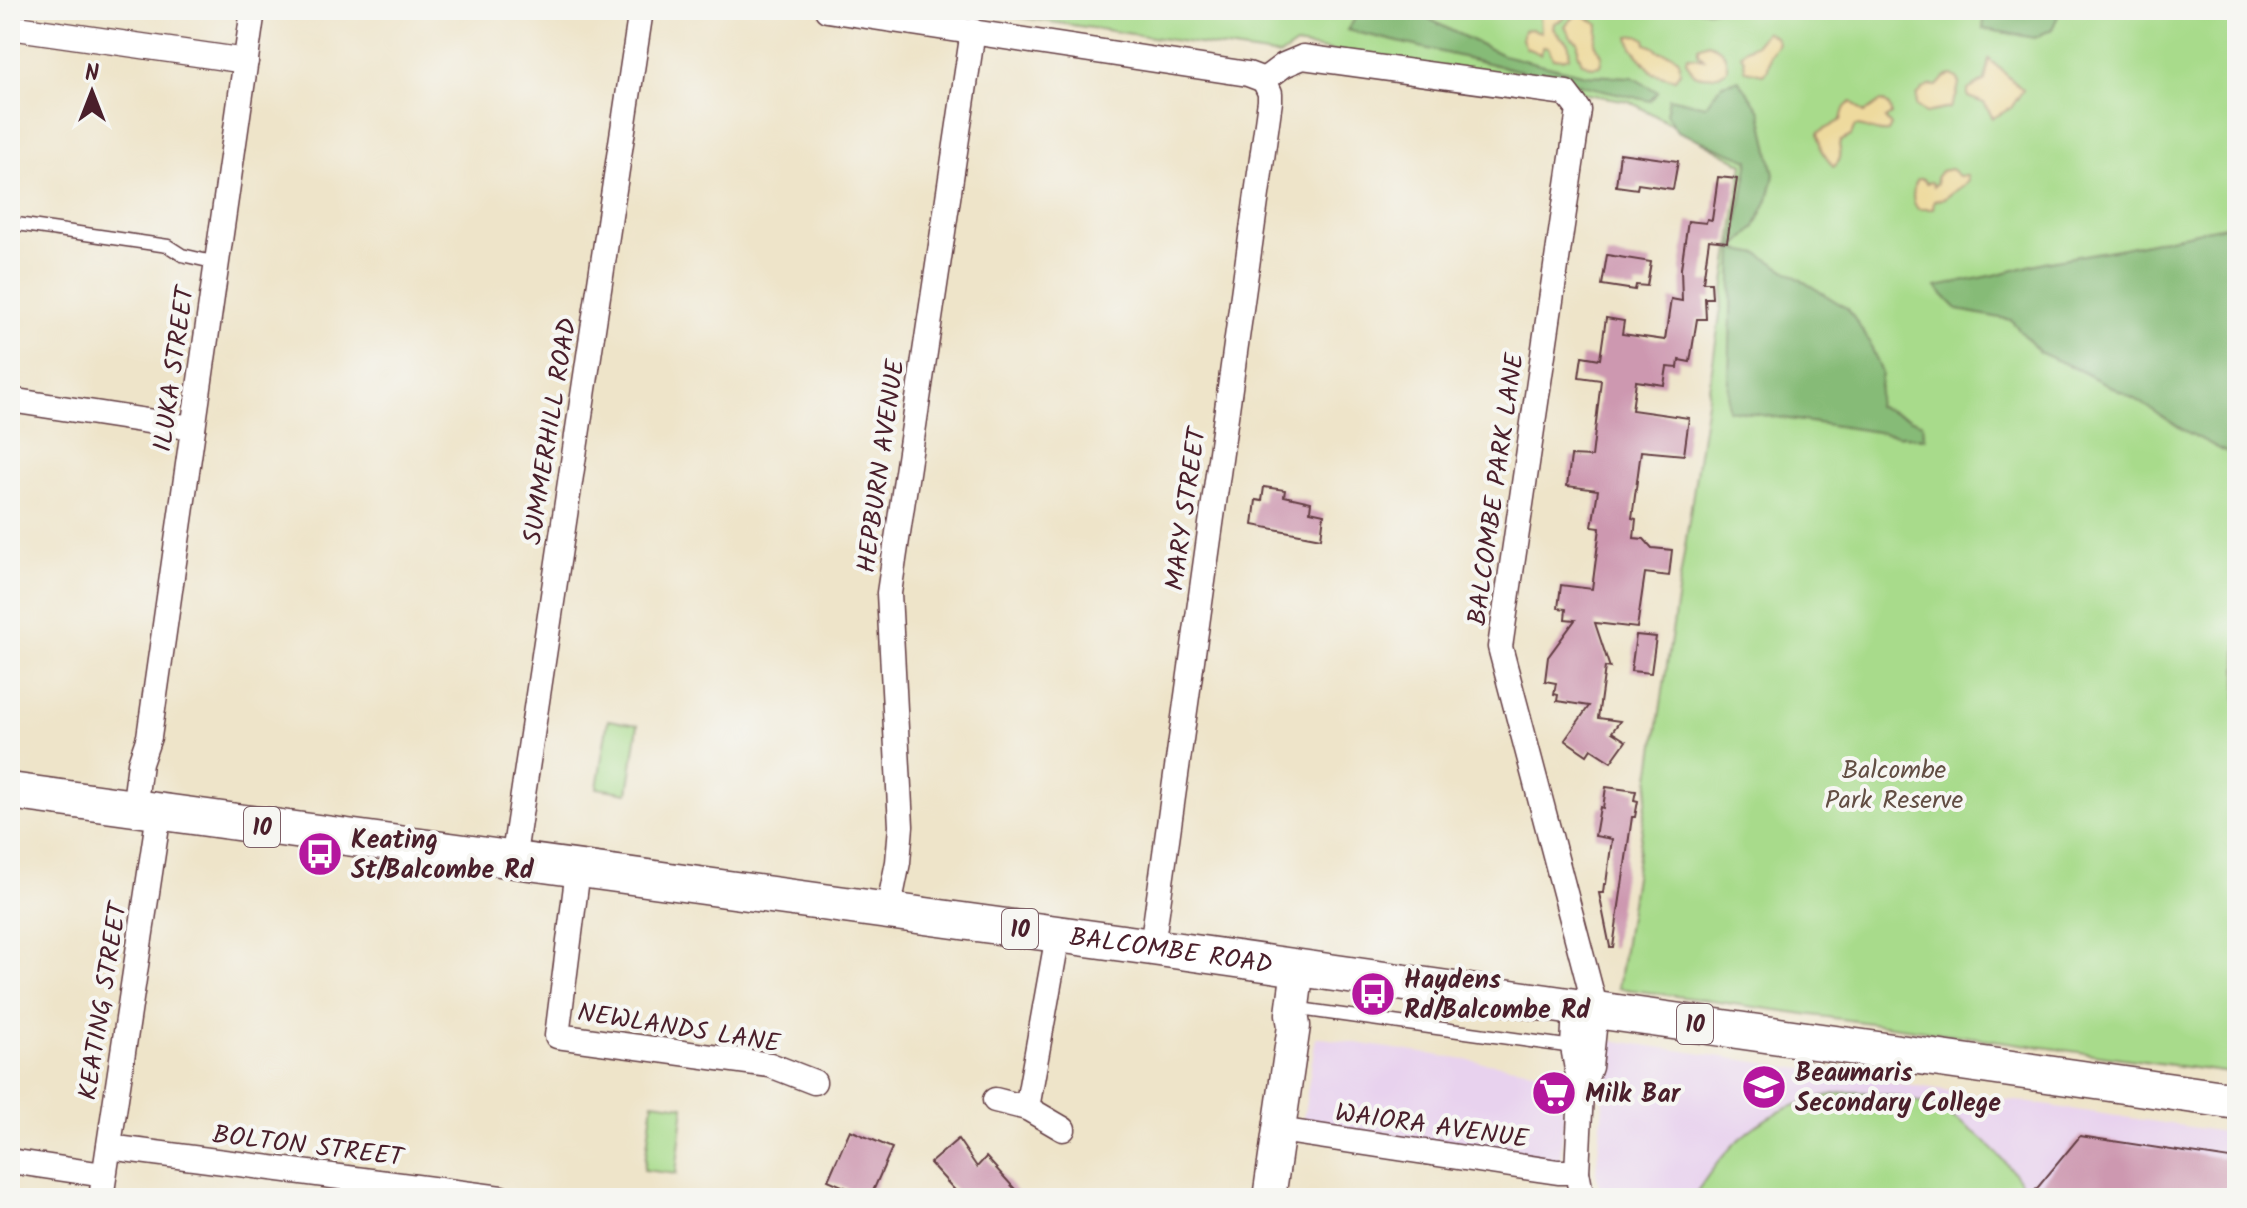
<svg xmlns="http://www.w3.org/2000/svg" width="2247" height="1208" font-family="Kalam,sans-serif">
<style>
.built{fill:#e8d2ee}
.green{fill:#a8db8b;stroke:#797d5b;stroke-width:2}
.forest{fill:#86bb77;stroke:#686d51;stroke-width:2}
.sand{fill:#eeda9e;stroke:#9c7c64;stroke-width:2}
.building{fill:#cd98b0}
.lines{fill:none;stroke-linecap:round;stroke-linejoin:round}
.lane-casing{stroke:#633d43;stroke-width:15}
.street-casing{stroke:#633d43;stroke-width:27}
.secondary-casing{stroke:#633d43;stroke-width:35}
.primary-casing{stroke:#633d43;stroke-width:39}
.lane{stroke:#fff;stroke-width:12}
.street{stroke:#fff;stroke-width:24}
.secondary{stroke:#fff;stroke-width:32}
.primary{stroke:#fff;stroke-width:36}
.labels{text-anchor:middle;stroke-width:8;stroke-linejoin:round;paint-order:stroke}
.shield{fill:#f6f6f2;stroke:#7e6067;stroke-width:2}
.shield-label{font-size:24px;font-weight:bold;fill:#4a1f2b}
.street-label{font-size:26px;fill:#4a1f2b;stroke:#f6f6f2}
.park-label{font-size:26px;fill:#624e43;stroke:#f6f6f2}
.poi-label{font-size:26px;font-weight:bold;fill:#4a1f2b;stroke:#f6f6f2;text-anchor:start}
</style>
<rect width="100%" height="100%" fill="#f6f6f2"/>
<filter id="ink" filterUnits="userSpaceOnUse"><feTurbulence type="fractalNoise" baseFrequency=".0125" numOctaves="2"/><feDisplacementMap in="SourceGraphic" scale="16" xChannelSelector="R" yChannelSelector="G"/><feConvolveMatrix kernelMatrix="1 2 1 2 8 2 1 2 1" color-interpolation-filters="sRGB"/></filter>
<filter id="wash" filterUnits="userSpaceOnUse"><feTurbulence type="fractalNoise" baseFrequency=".006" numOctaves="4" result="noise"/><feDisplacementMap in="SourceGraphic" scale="32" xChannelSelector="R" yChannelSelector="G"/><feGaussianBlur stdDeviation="1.8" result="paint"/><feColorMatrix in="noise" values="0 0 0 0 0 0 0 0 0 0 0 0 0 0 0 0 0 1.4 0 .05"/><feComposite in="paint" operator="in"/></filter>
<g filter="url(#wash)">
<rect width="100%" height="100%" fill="#eee4c9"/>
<g class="built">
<path d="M1316 1037 1567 1075 1559 1175 1300 1138Z"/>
<path d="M1610 1040 2237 1134V1198H1601L1596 1171Z"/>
</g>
<g class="green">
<path d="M970 10H2237V1074L1618 988 1743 164 1629 101 1296 45 1280 56Z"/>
<path d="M608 720 638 725 628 793 597 788Z"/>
<path d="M1848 1092C1938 1093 1982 1127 2033 1198H1693C1733 1133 1772 1103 1848 1092Z"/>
<path d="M653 1102 684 1106 676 1174 644 1170Z"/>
</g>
<g class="forest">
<path d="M1368 10H1413L1452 31 1503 55 1586 75 1632 77 1658 92 1650 101 1347 30 1360 12Z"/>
<path d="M1985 10H2061L2052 29 2035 38 1983 29Z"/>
<path d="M1739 80 1761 112 1774 175 1768 200 1754 229 1733 249 1759 254 1848 309 1869 341 1882 373 1877 406 1922 423 1925 439 1728 410 1733 249 1749 160 1677 131 1666 114 1669 98 1705 106 1722 84Z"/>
<path d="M2237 223V458L2185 431 2140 402 2083 372 2039 352 2011 320 1958 310 1936 287 1995 275 2044 262 2124 248Z"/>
</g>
<g class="sand">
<path d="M1543 10H1568L1564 19 1554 23 1553 28C1560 42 1572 36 1569 57L1562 59 1553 58 1548 47 1544 46 1540 54 1526 48 1522 39 1524 30 1531 29 1541 32 1540 13Z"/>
<path d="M1579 12 1599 25 1595 43 1602 55 1600 66 1592 67 1582 62 1578 52V42L1571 37 1565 26Z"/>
<path d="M1766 32 1775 37 1778 43 1770 55 1768 69 1763 74 1745 70 1744 59 1741 55 1744 50 1756 44Z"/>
<path d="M1638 35 1645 39 1646 44 1654 47 1658 51 1672 54 1679 60 1680 72 1675 79 1653 73 1632 47 1629 36Z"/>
<path d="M1708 43C1723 48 1727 54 1727 70 1717 77 1705 78 1694 74L1686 61 1687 56 1704 59 1698 53V47Z"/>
<path d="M1989 59 2023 90 2011 108 1993 118 1984 103 1968 97V90L1985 80Z"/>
<path d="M1952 75 1958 79 1959 84 1956 97 1950 108 1926 113 1916 106 1917 95C1923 89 1928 84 1937 86L1945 77Z"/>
<path d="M1881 101C1889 104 1891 107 1891 115L1885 119 1891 126 1888 132C1876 134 1867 126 1855 126L1851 136 1841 141 1839 144C1841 154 1842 161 1833 167L1821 150 1818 133 1841 120C1843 112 1843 106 1852 102L1864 113Z"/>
<path d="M1951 169 1959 176 1967 175 1968 182 1945 198 1934 201 1933 209H1918C1911 201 1912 188 1918 179H1923L1926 183 1931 182 1934 186 1937 183 1936 178 1941 171Z"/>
</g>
<g id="blocks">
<g class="building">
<path d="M1620 153 1678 161 1673 189 1638 184 1637 189 1616 186Z"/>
<path d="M1718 177 1737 179 1734 198 1727 242 1709 240 1703 282H1711L1712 298H1705L1706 319H1697L1690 362 1679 360 1678 368 1667 367 1664 385 1636 381 1632 410 1689 418 1684 455 1641 451 1632 518 1636 519 1634 538 1644 539 1652 548 1672 550 1669 576 1645 573 1637 628 1595 623 1610 668 1605 667 1598 718 1620 721 1612 732 1626 741 1611 762 1591 749 1587 755 1565 740 1589 706 1557 701 1558 695 1554 694 1556 683 1545 681 1548 657 1575 620 1565 619 1566 609 1558 608 1561 585 1592 589 1600 528 1592 527 1598 490 1567 486 1571 456 1592 457 1601 380 1579 377 1582 356 1600 359 1606 318 1624 321 1622 334 1665 340 1671 299 1682 301 1681 268 1688 221 1706 223 1707 219 1712 220Z"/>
<path d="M1607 255 1651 262 1647 286 1636 285 1635 290 1602 285Z"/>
<path d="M1264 487 1285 490 1284 496 1311 502 1310 511 1324 514 1321 538 1253 525 1256 500 1262 501Z"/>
<path d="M1636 635 1656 637 1651 673 1631 671Z"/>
<path d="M1606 787 1636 791 1634 800 1638 801 1635 817H1632L1613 947H1610L1599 893H1603L1604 884H1606L1612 839 1595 836 1600 807 1603 808Z"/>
<path d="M850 1130 892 1148 870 1198 828 1180Z"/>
<path d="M2080 1136 2237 1160V1198H2029Z"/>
<path d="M958 1139 977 1167 986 1157 1023 1198H962L930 1163Z"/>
</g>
</g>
</g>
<g filter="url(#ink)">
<use href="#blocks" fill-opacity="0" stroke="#633d43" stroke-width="2"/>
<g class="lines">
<g class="lane-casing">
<g id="lane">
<path d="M10 223 168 246 182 255 217 263"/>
<path d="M1307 1010 1573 1047"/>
</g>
</g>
<g class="street-casing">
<g id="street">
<path d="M827 10 1248 74 1264 80"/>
<path d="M10 27 246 61"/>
<path d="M1264 80 1284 65 1303 57 1566 93 1579 110 1500 647 1596 1010 1590 1067 1581 1092"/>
<path d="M10 400 193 428"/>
<path d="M134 810 140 763 149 737 253 10"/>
<path d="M513 861 641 10"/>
<path d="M578 870 557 1036 770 1065 814 1082"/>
<path d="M888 911 898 862 901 826 889 593 973 31"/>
<path d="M1152 947 1270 101V93L1264 80"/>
<path d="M1575 1007 1573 1047 1581 1092 1577 1172 1582 1198"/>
<path d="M995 1100 1027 1108 1058 935"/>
<path d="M1027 1108 1063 1129"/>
<path d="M1279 1130 1558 1172H1577"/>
<path d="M109 1147 501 1198"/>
<path d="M10 1161 104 1175"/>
<path d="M101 1198 159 813"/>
</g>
</g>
<g class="secondary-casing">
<path id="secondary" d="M1269 1198 1294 1026 1292 1014 1298 968"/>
</g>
<g class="primary-casing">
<g id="primary">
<path id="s1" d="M10 791 1152 947 2237 1101"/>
</g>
</g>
<use href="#lane" class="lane"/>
<use href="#street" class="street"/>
<use href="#secondary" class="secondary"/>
<use href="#primary" class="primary"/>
</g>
</g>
<defs>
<g id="bus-disc" transform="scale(2.3)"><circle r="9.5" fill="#b5179e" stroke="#f6f6f2"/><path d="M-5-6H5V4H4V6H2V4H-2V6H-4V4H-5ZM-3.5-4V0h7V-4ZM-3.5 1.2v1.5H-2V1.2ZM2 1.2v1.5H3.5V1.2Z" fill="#fff"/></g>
<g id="school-disc" transform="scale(2.3)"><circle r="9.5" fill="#b5179e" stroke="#f6f6f2"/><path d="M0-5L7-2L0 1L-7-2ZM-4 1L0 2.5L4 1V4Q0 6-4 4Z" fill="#fff"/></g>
<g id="supermarket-disc" transform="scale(2.3)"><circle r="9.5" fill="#b5179e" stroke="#f6f6f2"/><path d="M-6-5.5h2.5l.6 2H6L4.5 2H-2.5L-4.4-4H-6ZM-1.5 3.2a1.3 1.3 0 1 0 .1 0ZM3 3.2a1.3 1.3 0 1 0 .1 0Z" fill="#fff"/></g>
</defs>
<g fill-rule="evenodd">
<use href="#bus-disc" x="320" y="854"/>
<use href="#bus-disc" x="1373" y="994"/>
<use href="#school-disc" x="1764" y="1087"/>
<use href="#supermarket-disc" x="1554" y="1093"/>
</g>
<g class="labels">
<g class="shield">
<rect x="244" y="807" width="36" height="40" rx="6"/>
<rect x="1002" y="909" width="36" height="40" rx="6"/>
<rect x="1677" y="1004" width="36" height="40" rx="6"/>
</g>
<g class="shield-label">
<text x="262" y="835">10</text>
<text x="1020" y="937">10</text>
<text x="1695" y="1032">10</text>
</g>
<g class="street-label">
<text transform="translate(173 369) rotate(-82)" y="9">ILUKA STREET</text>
<text transform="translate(549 431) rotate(-81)" y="9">SUMMERHILL ROAD</text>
<text transform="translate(880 466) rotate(-82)" y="9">HEPBURN AVENUE</text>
<text transform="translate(1495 489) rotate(-82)" y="9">BALCOMBE PARK LANE</text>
<text transform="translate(1185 509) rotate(-82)" y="9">MARY STREET</text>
<text dy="9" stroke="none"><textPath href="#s1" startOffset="1172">BALCOMBE ROAD</textPath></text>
<text transform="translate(102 1001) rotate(-81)" y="9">KEATING STREET</text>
<text transform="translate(679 1027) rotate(9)" y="9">NEWLANDS LANE</text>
<text transform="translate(1432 1125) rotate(8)" y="9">WAIORA AVENUE</text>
<text transform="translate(308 1145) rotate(7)" y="9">BOLTON STREET</text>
</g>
<g class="park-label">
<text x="1894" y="778">Balcombe<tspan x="1894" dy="30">Park Reserve</tspan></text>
</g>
<g class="poi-label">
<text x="351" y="848">Keating<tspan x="351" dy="30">St/Balcombe Rd</tspan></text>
<text x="1404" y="988">Haydens<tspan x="1404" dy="30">Rd/Balcombe Rd</tspan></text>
<text x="1795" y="1081">Beaumaris<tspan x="1795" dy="30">Secondary College</tspan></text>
<text x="1585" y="1102">Milk Bar</text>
</g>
</g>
<rect width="2247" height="1208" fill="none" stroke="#f6f6f2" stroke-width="40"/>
<g transform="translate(92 92)" stroke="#f6f6f2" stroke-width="6" paint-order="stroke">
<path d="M0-6L14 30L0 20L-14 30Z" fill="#4a1f2b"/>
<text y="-12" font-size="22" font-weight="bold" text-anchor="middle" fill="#4a1f2b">N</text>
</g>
</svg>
